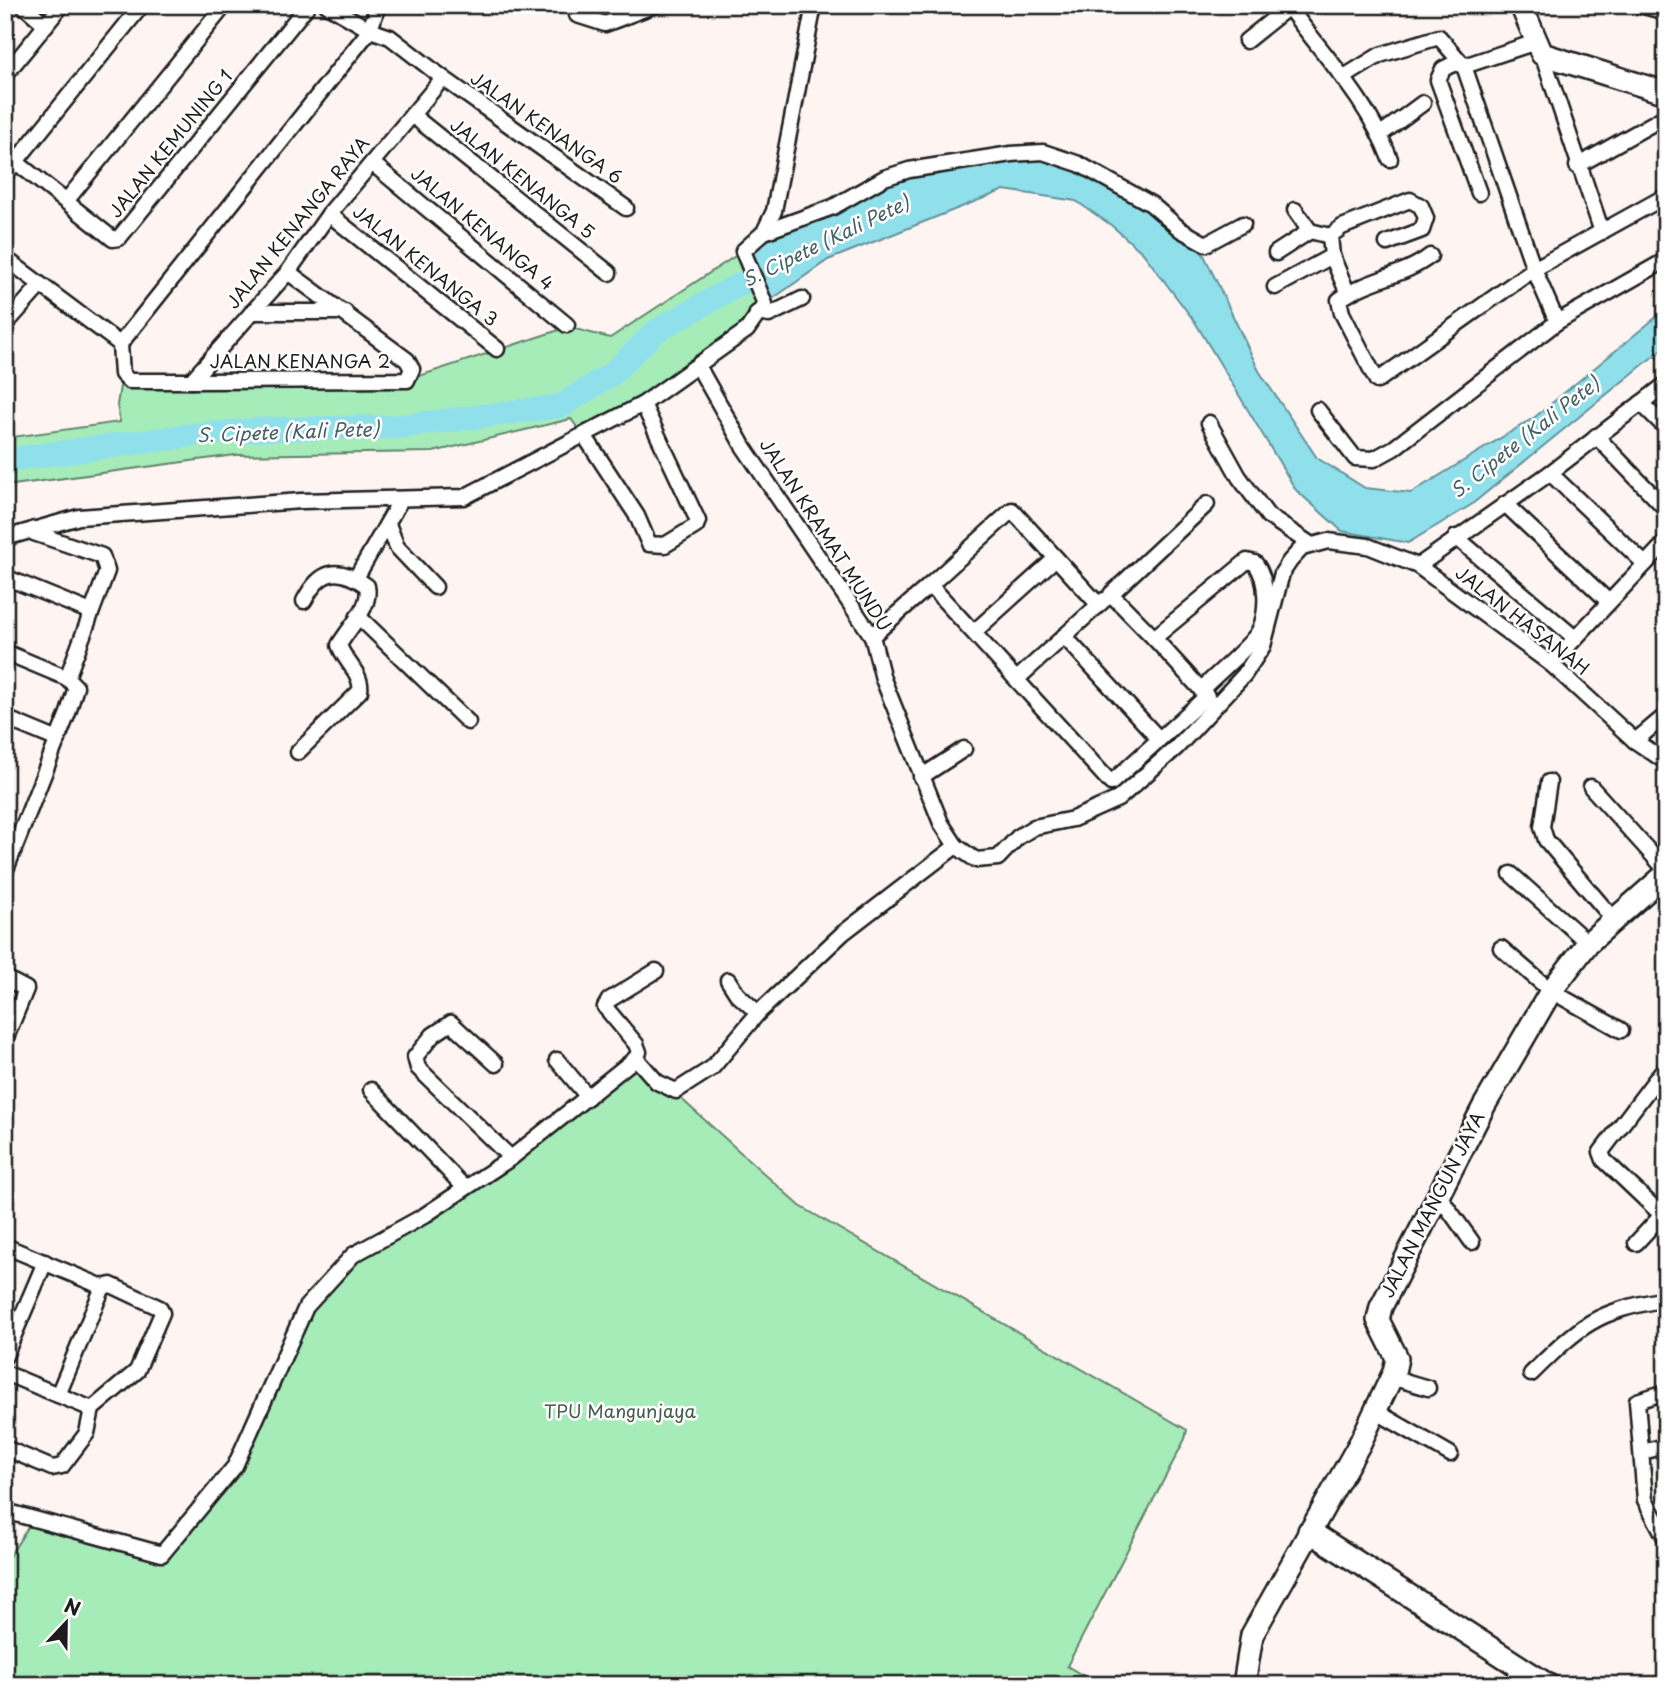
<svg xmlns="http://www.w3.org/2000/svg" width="1671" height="1690" font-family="'Playpen Sans',sans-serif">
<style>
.green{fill:#a6ecb9;stroke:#61846a;stroke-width:2}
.water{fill:#90e0ec;stroke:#629299;stroke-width:2}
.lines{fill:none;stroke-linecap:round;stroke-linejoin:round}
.river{stroke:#90e0ec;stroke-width:24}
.street-casing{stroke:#1c1c1c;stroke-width:19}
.secondary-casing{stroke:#1c1c1c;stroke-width:26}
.street{stroke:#fff;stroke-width:14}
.secondary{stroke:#fff;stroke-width:21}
.labels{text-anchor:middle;stroke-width:5;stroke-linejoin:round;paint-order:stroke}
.street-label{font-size:18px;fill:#1c1c1c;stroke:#fff}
.park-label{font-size:18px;fill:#455a4b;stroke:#fff}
.water-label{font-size:19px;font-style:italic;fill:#456165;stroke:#fff}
</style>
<rect width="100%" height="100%" fill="#fef4f2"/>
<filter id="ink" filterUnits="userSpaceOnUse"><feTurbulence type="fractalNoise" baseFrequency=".0143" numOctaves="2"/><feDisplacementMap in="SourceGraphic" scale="14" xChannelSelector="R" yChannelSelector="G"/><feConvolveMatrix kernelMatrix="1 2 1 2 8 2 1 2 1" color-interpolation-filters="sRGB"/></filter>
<g filter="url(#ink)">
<g class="green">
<path d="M743 251 765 304 753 321 586 439 571 419 433 452 235 455 5 486V438L120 422 117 405 122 374 407 380 568 327 610 338Z"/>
<path d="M636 1058 800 1206 1187 1430 1185 1439 1067 1666 1099 1685H5V1563L34 1518 166 1551 235 1466 288 1343 353 1255 422 1217Z"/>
</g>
<path class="water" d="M1011 154 1079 164 1181 230 1204 255 1259 371 1317 458 1365 488 1411 493 1535 417 1666 309V346L1471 505 1408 543 1342 531 1296 490 1195 322 1143 253 1111 225 1076 201 1004 190 828 260 765 304 743 251 764 232 884 178Z"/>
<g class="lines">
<path class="river" d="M5 460 194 435 269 429 396 427 561 406 613 373 656 331 736 286 778 269"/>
<g class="street-casing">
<g id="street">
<path d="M23 5 46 25"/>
<path d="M578 5 577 15 605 24 655 5"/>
<path d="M1292 5 1293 13C1328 60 1369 103 1390 159"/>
<path d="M1640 5 1666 12"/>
<path d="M1246 41 1291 5"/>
<path d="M1536 42 1464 66 1534 269 1557 322"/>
<path d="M1542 54 1602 232"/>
<path d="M1464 66 1455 63 1443 69 1438 80 1479 193"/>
<path d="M5 75 62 5"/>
<path d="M1344 77 1380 55 1439 37 1464 66"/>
<path d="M443 78 626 208"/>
<path d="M412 115 609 273"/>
<path d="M1381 134 1423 103"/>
<path d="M16 162 113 239 119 238 308 5"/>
<path d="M372 163 567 325"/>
<path d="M1577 166 1666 116"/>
<path d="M5 175 142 5"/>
<path d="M67 200 225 5"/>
<path d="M1295 210 1310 231 1330 236"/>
<path d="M329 214 497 349"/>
<path d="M764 232 833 207 884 178 909 170 1011 154 1043 152 1079 164 1151 204 1181 230 1206 244 1243 224"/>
<path d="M1276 253 1310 231"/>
<path d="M1332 256 1330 236 1342 227 1410 200 1421 206 1426 218 1422 230 1387 243"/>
<path d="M1430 256C1403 277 1367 279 1339 300L1342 313 1377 381 1534 269 1666 196"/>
<path d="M5 258 120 344 370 30 378 5"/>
<path d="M1275 287 1332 256 1348 294"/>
<path d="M252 312H345"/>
<path d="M757 313 769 315 802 299"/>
<path d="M5 325 39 287"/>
<path d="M120 344 122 374 129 381H191L288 272 329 214 443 78 390 37 370 30 327 5"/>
<path d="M698 366 743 446 872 636 883 679 941 823 956 846 976 860 998 858 1018 837 1034 827 1073 819 1118 799 1177 747 1244 675 1263 646 1282 573 1290 561 1302 548 1328 541 1368 546 1418 566 1551 664 1635 741 1666 762"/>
<path d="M191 381 407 380 412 369 407 360 288 272"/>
<path d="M1641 403 1666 428"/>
<path d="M1318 410 1355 458 1374 459 1394 448 1557 322 1666 260"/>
<path d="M1209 423 1239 477 1268 516 1310 544"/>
<path d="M584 435 637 516 649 544 665 545 696 526 698 521 643 404"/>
<path d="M1596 436 1666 509"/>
<path d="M1550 473 1645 564"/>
<path d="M1505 504 1609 602"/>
<path d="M388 524 397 547 435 587"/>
<path d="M1456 537 1575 638"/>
<path d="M5 538 79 517 301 501 464 497 643 404 747 330 765 304 743 251 764 232 774 211 814 5"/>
<path d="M1418 566 1550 473 1666 384"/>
<path d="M5 577 91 612"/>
<path d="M356 578 400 501"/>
<path d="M930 585 1012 510 1098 604"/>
<path d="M358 616 468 722"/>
<path d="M974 632 1056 558"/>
<path d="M872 636 930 585 1111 783 1207 696 1154 638"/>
<path d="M1064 636 1159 739"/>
<path d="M5 652 67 678"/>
<path d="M1551 664 1666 542"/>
<path d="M1017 679 1104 600"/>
<path d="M1201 690C1214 676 1252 645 1259 631 1268 613 1268 579 1255 563L1247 561 1154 638 1111 594 1207 504"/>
<path d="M5 718 58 740"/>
<path d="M1635 741 1666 715"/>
<path d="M298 752 360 691C363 674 344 661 339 645 349 627 372 607 367 586 337 565 320 570 304 601"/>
<path d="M921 777 964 749"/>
<path d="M1549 782 1542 827 1546 840 1614 920"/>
<path d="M1591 787 1666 870"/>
<path d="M5 872 68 713 76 687 67 678 107 571 102 556 34 533V529"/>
<path d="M1511 874 1588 943"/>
<path d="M1501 948 1551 991 1621 1030"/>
<path d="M5 978 26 989 5 1040"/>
<path d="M728 980 737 994 758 1013"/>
<path d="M636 1058 639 1052 636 1044 605 1007 609 1000 656 971"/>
<path d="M557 1060 588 1097"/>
<path d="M496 1064 451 1023 433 1035 415 1057 418 1068 511 1158"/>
<path d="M1666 1066 1601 1152 1604 1160 1666 1219"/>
<path d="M371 1090 465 1188"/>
<path d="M1437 1193 1472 1242"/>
<path d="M1636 1243 1662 1215"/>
<path d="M5 1246 103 1287 111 1285 160 1308 162 1313 137 1371 92 1409 87 1433 62 1466 52 1468 5 1448"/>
<path d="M5 1356 45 1262"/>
<path d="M5 1373 92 1409"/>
<path d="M1531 1374C1582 1324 1594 1312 1666 1299"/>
<path d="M1391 1377 1428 1388"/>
<path d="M1666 1392 1637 1401 1645 1500 1666 1539"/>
<path d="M58 1395 103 1287"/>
<path d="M1375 1411 1450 1454"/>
<path d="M1642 1452 1666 1446"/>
<path d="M5 1511 162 1554 235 1466 306 1307 353 1255 422 1217 511 1158 636 1058 657 1082 676 1091 712 1068 758 1013 843 933 956 846"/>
<path d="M1511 1685 1521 1667"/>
</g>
</g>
<g class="secondary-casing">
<g id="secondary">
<path d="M1521 5 1542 54 1666 93"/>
<path d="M1309 1531 1548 1685"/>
<path d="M1244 1685 1252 1635 1360 1443 1394 1372 1397 1358 1378 1320 1381 1307 1484 1106 1551 991 1588 943 1666 874"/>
</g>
</g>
<use href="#street" class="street"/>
<use href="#secondary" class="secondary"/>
</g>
</g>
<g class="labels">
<g class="street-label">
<text transform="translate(546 128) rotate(35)" y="6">JALAN KENANGA 6</text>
<text transform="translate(171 144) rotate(-51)" y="6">JALAN KEMUNING 1</text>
<text transform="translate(522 179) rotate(39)" y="6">JALAN KENANGA 5</text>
<text transform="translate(298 223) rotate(-51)" y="6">JALAN KENANGA RAYA</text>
<text transform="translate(482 229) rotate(40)" y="6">JALAN KENANGA 4</text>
<text transform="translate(425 266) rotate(39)" y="6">JALAN KENANGA 3</text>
<text x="300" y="368">JALAN KENANGA 2</text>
<text transform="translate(825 535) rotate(57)" y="6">JALAN KRAMAT MUNDU</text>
<text transform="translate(1522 621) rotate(38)" y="6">JALAN HASANAH</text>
<text transform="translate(1433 1205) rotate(-63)" y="6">JALAN MANGUN JAYA</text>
</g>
<g class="park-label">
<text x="620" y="1418">TPU Mangunjaya</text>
</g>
<g class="water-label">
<text transform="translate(826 241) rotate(-26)" y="7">S. Cipete (Kali Pete)</text>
<text transform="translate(288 432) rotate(-2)" y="7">S. Cipete (Kali Pete)</text>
<text transform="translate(1525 437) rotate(-38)" y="7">S. Cipete (Kali Pete)</text>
</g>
</g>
<rect width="1671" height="1690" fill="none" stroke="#fff" stroke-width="28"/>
<rect x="14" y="14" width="1643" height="1662" fill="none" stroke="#1c1c1c" stroke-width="2.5" filter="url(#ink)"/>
<g transform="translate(66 1623) rotate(22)" stroke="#ffffff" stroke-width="5" paint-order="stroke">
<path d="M0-5L12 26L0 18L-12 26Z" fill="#1c1c1c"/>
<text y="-10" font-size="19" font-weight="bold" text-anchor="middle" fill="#1c1c1c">N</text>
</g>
</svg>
